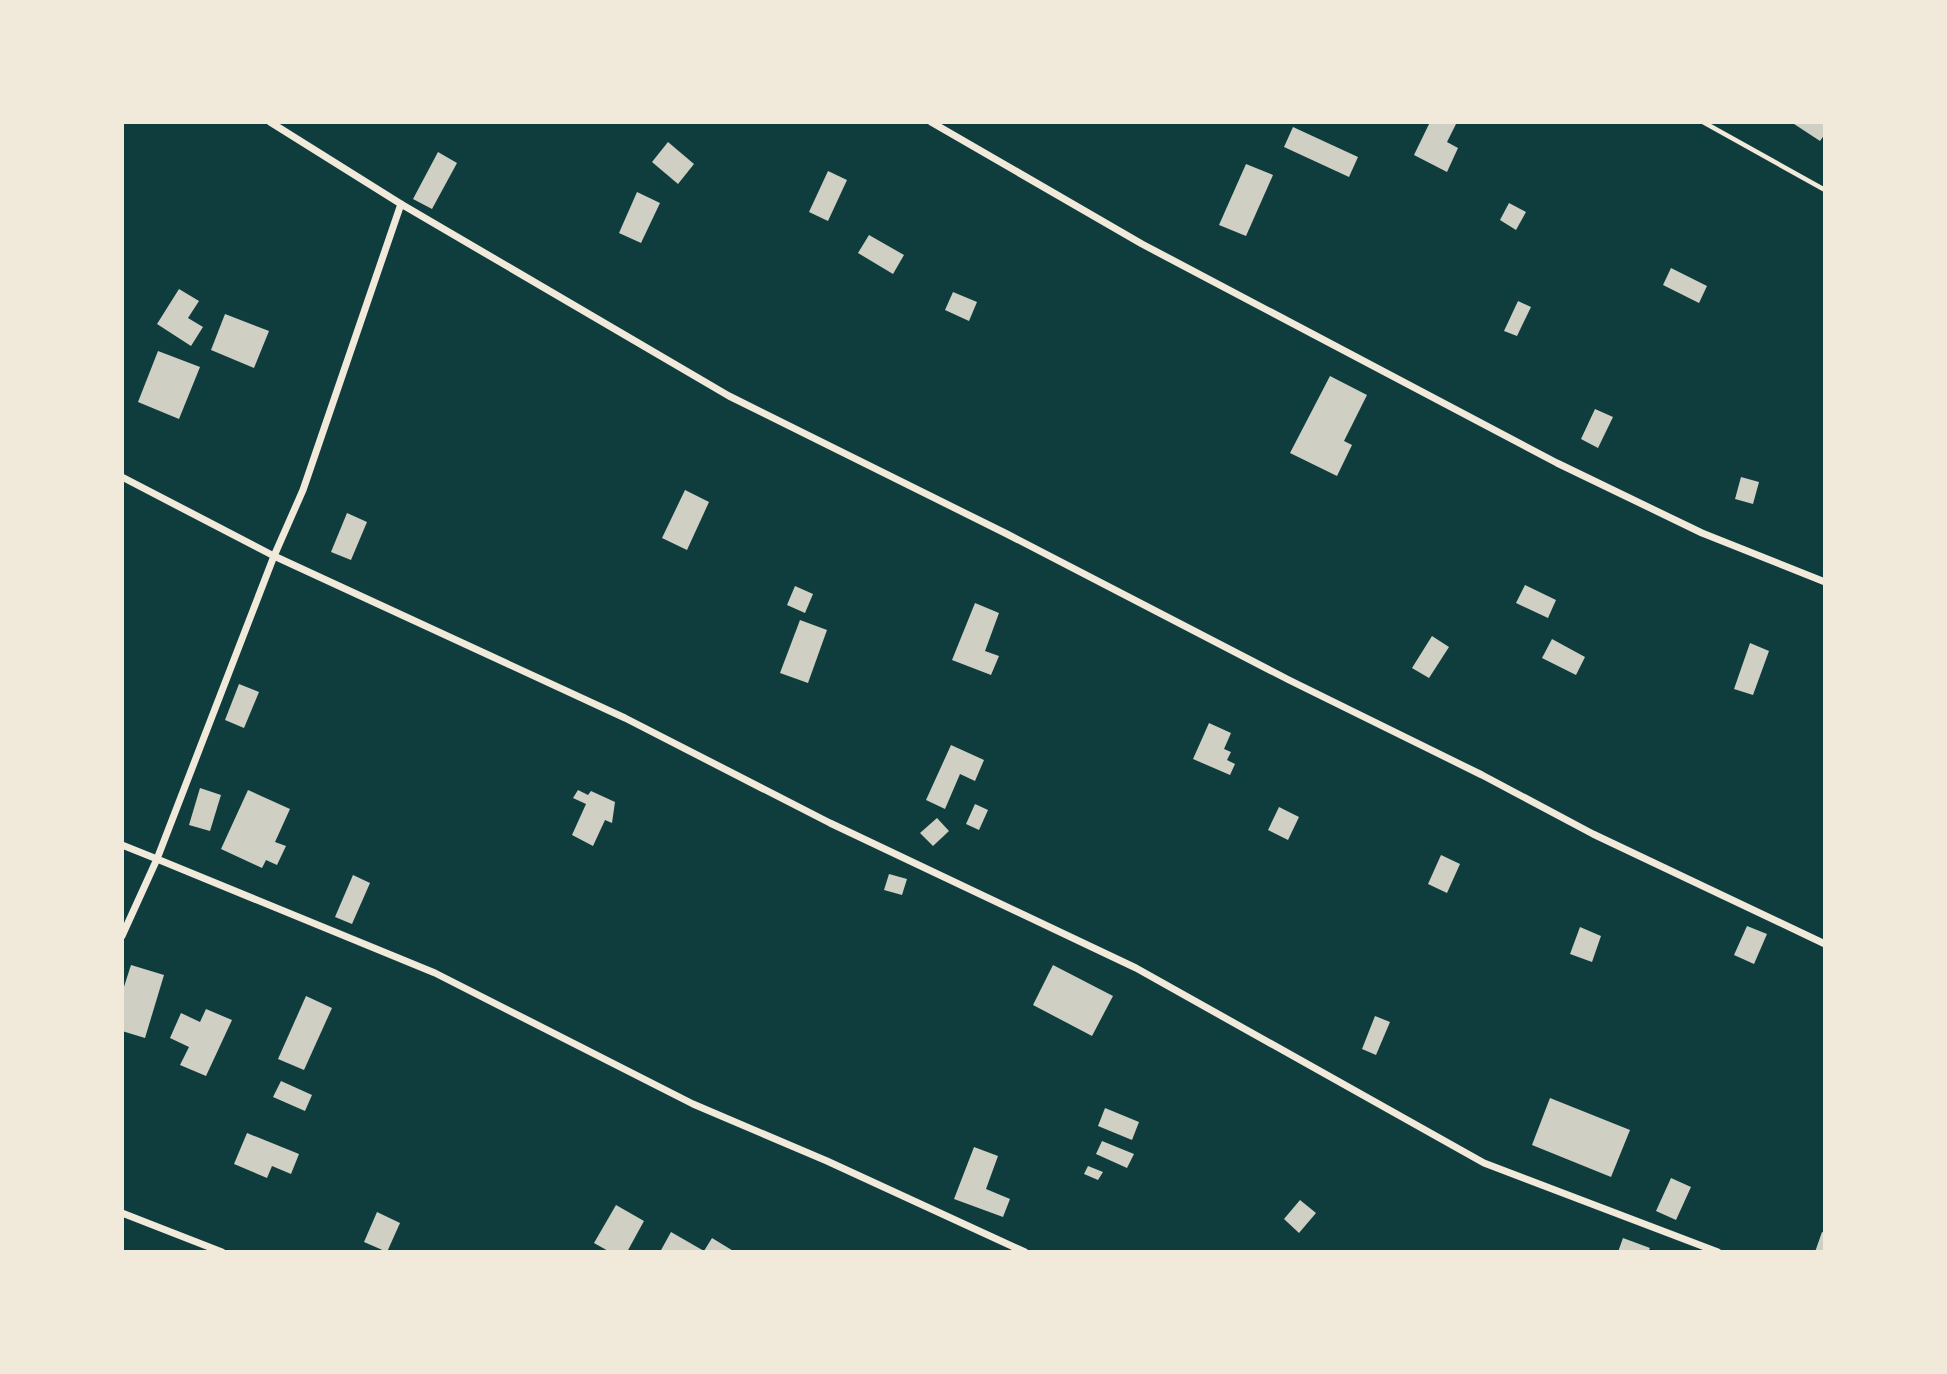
<svg xmlns="http://www.w3.org/2000/svg" width="1947" height="1374" font-family="'Noto Sans',sans-serif">
<style>
.building{fill:#cfcfc3}
.lines{fill:none;stroke-linecap:round;stroke-linejoin:round}
.path{stroke:#f1e9da;stroke-width:4.5}
.minor{stroke:#f1e9da;stroke-width:7}
</style>
<rect width="100%" height="100%" fill="#0f3d3e"/>
<g class="building">
<path d="M1430 122H1457L1447 142 1458 148 1447 172 1414 155Z"/>
<path d="M1791 122H1825V134L1820 141Z"/>
<path d="M1293 127 1358 157 1349 177 1284 147Z"/>
<path d="M668 142 694 164 678 184 652 162Z"/>
<path d="M438 152 457 163 432 209 413 199Z"/>
<path d="M1246 164 1273 175 1246 236 1219 225Z"/>
<path d="M828 171 847 180 828 221 809 212Z"/>
<path d="M637 192 660 203 641 243 619 233Z"/>
<path d="M1509 203 1526 212 1516 230 1500 220Z"/>
<path d="M869 235 904 255 893 274 858 253Z"/>
<path d="M1671 268 1707 286 1699 303 1663 285Z"/>
<path d="M179 289 199 301 188 318 203 327 191 346 157 324Z"/>
<path d="M953 292 977 302 969 321 945 310Z"/>
<path d="M1518 301 1531 307 1517 336 1504 331Z"/>
<path d="M225 314 269 331 254 368 211 350Z"/>
<path d="M158 351 200 367 179 419 138 402Z"/>
<path d="M1330 376 1367 395 1344 441 1352 445 1337 476 1290 453Z"/>
<path d="M1595 409 1613 417 1598 448 1581 439Z"/>
<path d="M1741 477 1759 482 1753 504 1735 499Z"/>
<path d="M685 490 709 502 687 550 662 538Z"/>
<path d="M347 513 367 522 351 560 331 552Z"/>
<path d="M1525 585 1556 600 1548 618 1516 603Z"/>
<path d="M795 586 813 594 805 613 787 605Z"/>
<path d="M975 603 999 613 985 651 999 656 991 675 952 660Z"/>
<path d="M800 620 827 630 808 683 780 673Z"/>
<path d="M1432 636 1449 647 1429 678 1412 668Z"/>
<path d="M1552 639 1585 657 1576 675 1542 658Z"/>
<path d="M1750 643 1769 651 1753 695 1734 689Z"/>
<path d="M239 684 259 692 244 728 225 720Z"/>
<path d="M1209 723 1231 733 1224 749 1231 752 1227 760 1235 764 1230 775 1193 759Z"/>
<path d="M951 745 984 760 975 781 960 774 945 809 926 800Z"/>
<path d="M200 788 221 795 210 831 189 825Z"/>
<path d="M248 790 290 809 275 842 286 846 277 865 266 860 262 868 221 849Z"/>
<path d="M578 790 588 795 591 791 615 802 612 823 605 820 593 846 572 835 586 804 573 798Z"/>
<path d="M975 804 988 810 979 830 966 824Z"/>
<path d="M1279 807 1299 817 1288 840 1268 830Z"/>
<path d="M937 818 949 831 933 846 920 833Z"/>
<path d="M1441 855 1460 864 1447 893 1428 884Z"/>
<path d="M889 874 907 879 902 895 884 890Z"/>
<path d="M353 875 370 883 352 924 335 917Z"/>
<path d="M1747 926 1767 934 1754 964 1734 955Z"/>
<path d="M1580 927 1601 936 1592 962 1570 954Z"/>
<path d="M131 965 164 975 145 1038 122 1031V993Z"/>
<path d="M1053 965 1113 996 1092 1036 1033 1005Z"/>
<path d="M306 996 332 1008 304 1070 278 1059Z"/>
<path d="M206 1009 232 1020 206 1076 180 1065 189 1047 170 1038 181 1013 200 1022Z"/>
<path d="M1375 1016 1390 1022 1376 1055 1362 1049Z"/>
<path d="M281 1081 312 1095 305 1111 273 1097Z"/>
<path d="M1550 1098 1630 1130 1611 1177 1532 1145Z"/>
<path d="M1105 1108 1139 1122 1132 1140 1098 1126Z"/>
<path d="M247 1133 299 1154 291 1174 272 1166 267 1178 234 1164Z"/>
<path d="M1102 1141 1134 1154 1127 1168 1096 1154Z"/>
<path d="M974 1147 998 1156 986 1189 1010 1199 1003 1217 954 1199Z"/>
<path d="M1088 1166 1103 1172 1098 1180 1084 1174Z"/>
<path d="M1671 1178 1691 1187 1676 1220 1656 1211Z"/>
<path d="M1300 1200 1316 1213 1299 1233 1284 1219Z"/>
<path d="M616 1205 644 1221 627 1252H610L594 1243Z"/>
<path d="M377 1212 400 1223 387 1252 364 1242Z"/>
<path d="M671 1232 704 1251 712 1238 735 1252H660Z"/>
<path d="M1822 1232 1825 1233V1252H1815Z"/>
<path d="M1623 1238 1650 1248 1648 1252H1618Z"/>
</g>
<g class="lines">
<path class="path" d="M1703 122 1825 190"/>
<g class="minor">
<path d="M270 122 401 204"/>
<path d="M931 122 1142 244 1557 463 1702 533 1825 582"/>
<path d="M122 477 274 556 625 718 830 823 1136 968 1484 1163 1718 1252"/>
<path d="M122 845 157 859 122 936"/>
<path d="M122 1213 222 1252"/>
<path d="M1025 1252 827 1161 693 1104 435 973 157 859 274 556 303 490 401 204 729 396 1007 534 1289 680 1482 775 1593 834 1825 944"/>
</g>
</g>
<rect width="1947" height="1374" fill="none" stroke="#f1e9da" stroke-width="248"/>
</svg>
